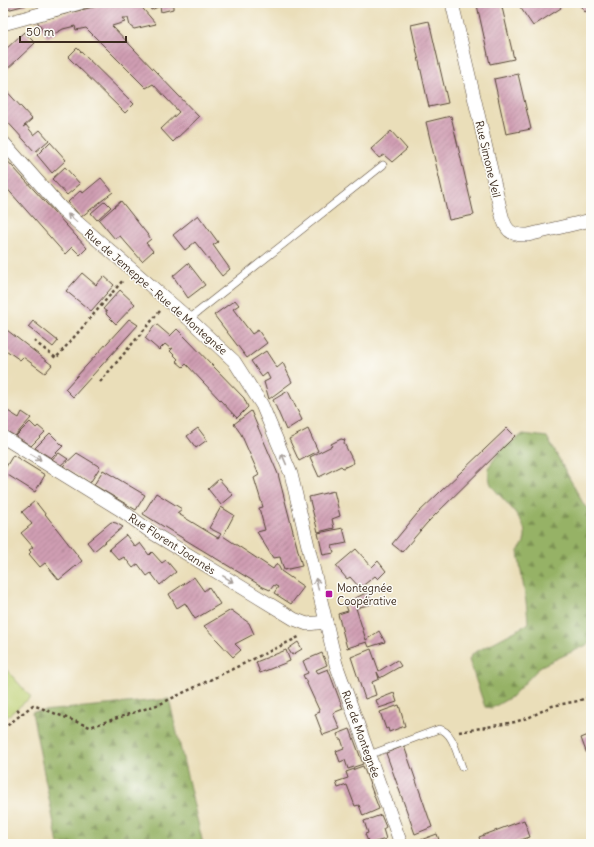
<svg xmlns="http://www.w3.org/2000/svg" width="594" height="847" font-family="Delius,sans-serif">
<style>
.forest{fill:url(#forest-firs);stroke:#686e42}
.green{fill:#bdd074;stroke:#7c7d49}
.building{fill:url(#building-hatch)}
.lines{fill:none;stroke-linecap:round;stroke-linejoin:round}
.service-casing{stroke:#554535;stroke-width:8}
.minor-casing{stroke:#554535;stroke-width:14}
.path{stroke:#554535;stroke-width:2.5;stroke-dasharray:3 3;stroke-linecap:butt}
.service{stroke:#fff;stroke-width:7}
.minor{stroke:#fff;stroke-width:13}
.oneway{stroke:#a79f9a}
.poi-dot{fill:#b5179e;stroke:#fdfcf7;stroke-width:1.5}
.labels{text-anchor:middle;stroke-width:3;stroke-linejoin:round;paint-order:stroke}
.street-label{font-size:11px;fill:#3b2a1e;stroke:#fdfcf7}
.poi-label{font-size:11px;fill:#3b2a1e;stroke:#fdfcf7;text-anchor:start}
</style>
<defs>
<pattern id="forest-firs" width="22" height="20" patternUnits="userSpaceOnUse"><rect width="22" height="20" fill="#96b266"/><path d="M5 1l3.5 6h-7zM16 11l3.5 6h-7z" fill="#7c9153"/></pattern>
<pattern id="building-hatch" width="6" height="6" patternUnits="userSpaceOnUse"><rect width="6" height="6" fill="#d09eb3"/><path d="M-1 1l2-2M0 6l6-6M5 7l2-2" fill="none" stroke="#aa8191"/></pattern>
</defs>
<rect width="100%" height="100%" fill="#fdfcf7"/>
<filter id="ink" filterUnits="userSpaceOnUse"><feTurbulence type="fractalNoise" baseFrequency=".025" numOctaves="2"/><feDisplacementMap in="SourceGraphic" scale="8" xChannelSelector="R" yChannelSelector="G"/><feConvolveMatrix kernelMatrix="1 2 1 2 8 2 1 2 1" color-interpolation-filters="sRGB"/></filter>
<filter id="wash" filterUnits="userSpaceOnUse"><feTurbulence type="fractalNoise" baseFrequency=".012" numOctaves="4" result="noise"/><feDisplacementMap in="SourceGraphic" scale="16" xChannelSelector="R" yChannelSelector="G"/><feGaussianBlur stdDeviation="0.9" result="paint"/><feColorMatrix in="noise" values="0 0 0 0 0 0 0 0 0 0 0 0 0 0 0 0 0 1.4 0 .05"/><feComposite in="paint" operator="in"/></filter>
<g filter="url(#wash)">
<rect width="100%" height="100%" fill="#eadeb9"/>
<g class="forest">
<path d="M523 434 547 437 584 505 591 512V643L541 666 511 697 492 708 485 707 469 660 472 654 528 624C527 598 521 577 518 551 540 528 505 504 492 486 489 482 489 473 488 468L500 451Z"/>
<path d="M169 699 203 844H58L32 712Z"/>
</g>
<path class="green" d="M3 666 31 697 3 720Z"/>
<g id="blocks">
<g class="building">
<path d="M3 3H25L26 5 3 11Z"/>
<path d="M109 3H138L156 24 134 29 130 26 128 18H122L125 22 112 26 199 117 173 142 161 129 179 112 153 84 146 88 86 28 76 30 75 26 63 29 47 38 37 21Z"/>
<path d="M149 3H179L173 5V9L161 12 160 6 151 10Z"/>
<path d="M485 3H501L514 59 490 64 477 5Z"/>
<path d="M526 3H558L561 8 533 26 520 7Z"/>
<path d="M578 3H591V8L585 12Z"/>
<path d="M429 21 448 103 429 107 411 25Z"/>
<path d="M24 32 35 43 3 73V52Z"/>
<path d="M77 48 134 104 125 113 68 57Z"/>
<path d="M518 74 531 129 506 134 494 79Z"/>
<path d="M3 87 32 119 23 127 26 125 34 135 40 130 49 140 35 152 3 117Z"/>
<path d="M451 116 474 215 449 220 426 122Z"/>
<path d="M391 131 407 149 392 162 384 155 379 158 371 149Z"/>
<path d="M50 142 66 160 52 173 37 155Z"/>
<path d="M3 156 87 248 80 255 72 247 65 254 3 184Z"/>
<path d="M65 167 80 184 67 195 52 179Z"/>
<path d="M101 178 113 192 81 217 68 202 81 190 83 193Z"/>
<path d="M105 201 111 207 97 220 91 213Z"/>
<path d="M121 201 151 239 146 243 153 251 142 261 120 236 115 239 99 220Z"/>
<path d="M198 215 218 242 213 245 230 269 222 276 195 242 185 250 173 235Z"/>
<path d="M188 263 205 285 188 298 173 276Z"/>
<path d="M82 273 96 285 104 276 114 285 91 311 66 291Z"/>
<path d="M120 290 135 304 116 324 106 314 107 312 103 309Z"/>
<path d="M235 300 239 305 233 309 252 334 258 330 267 343 247 358 214 315Z"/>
<path d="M129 319 138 325 73 397 65 389Z"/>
<path d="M33 321 58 341 53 347 28 327Z"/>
<path d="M156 324 170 336 177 329 185 337 244 398 248 407 237 418 186 364 183 367 176 361 178 359 170 351 173 348 171 349 165 344 159 350 145 338Z"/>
<path d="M3 327 52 365 45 373 23 357 20 360 3 348Z"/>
<path d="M266 351 277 368 283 363 292 382 269 399 264 382 270 379 267 373 262 377 251 361Z"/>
<path d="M288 391 302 420 286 430 273 400Z"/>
<path d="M3 408 19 418 22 412 31 418 15 436 3 429Z"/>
<path d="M251 411 278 474 302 566 284 570 280 557 273 558 257 532 265 530 259 508 263 507 254 478 259 475 241 434 234 424Z"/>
<path d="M30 422 36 428 38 426 45 432 31 446 16 436Z"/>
<path d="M198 428 207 440 196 448 187 436Z"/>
<path d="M507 428 515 436 427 523 402 552 392 544 417 514Z"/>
<path d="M308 429 318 451 299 461 289 439Z"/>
<path d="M50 433 63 446 51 458 35 448Z"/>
<path d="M341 439 345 440 344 443 354 463 343 468 341 466 319 477 310 457 332 446 331 444Z"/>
<path d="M59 453 68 459 61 465 52 459Z"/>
<path d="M77 453 100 467 90 483 63 466Z"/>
<path d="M13 455 45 475 35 492 3 472Z"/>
<path d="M103 470 145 495 136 510 94 485Z"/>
<path d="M219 479 233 495 221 505 208 489Z"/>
<path d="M334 491 340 516 332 519 334 528 318 532 309 497Z"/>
<path d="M156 493 182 509 177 513 218 538 221 534 209 528 221 507 234 515 223 536 273 569 277 563 281 571 304 587 291 604 274 593 278 587 274 585 270 590 263 587 143 514Z"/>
<path d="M35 501 82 561 59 580 45 563 40 567 29 554 31 552 29 550 33 547 21 533 32 524 22 512Z"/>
<path d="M111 522 116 523 123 527 94 551 87 542Z"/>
<path d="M343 528 347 543 332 546 334 553 323 555 318 533Z"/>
<path d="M126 535 135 547 140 543 149 555 152 552 162 563 166 560 176 572 160 585 151 573 147 576 138 564 133 568 124 557 119 560 109 549Z"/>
<path d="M356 549 372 567 378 561 386 571 378 579 375 576 360 588 350 577 347 579 336 566Z"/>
<path d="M194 577 204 591 209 587 220 604 195 619 185 603 177 608 169 594Z"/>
<path d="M368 592 372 604 356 608 366 640 379 631 385 642 369 647 367 642 347 648 338 614 348 611 345 603Z"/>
<path d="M231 610 249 623 254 634 235 644 241 650 233 657 204 626Z"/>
<path d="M298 642 302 649 292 655 288 649Z"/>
<path d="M371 649 379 671 397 660 401 666 380 678 377 672 379 679 372 682 376 695 365 699 351 657Z"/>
<path d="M286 650 290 661 260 673 256 662Z"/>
<path d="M322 653 327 665 316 670 318 673 328 669 343 709 333 713 340 729 323 735 315 714 320 712 303 675 308 673 303 661Z"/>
<path d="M394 693 397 702 379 708 376 700Z"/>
<path d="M399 705 405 726 389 732 388 728 386 729 380 712Z"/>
<path d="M350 729 363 764 348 769 345 760 340 762 336 751 344 748 341 739H339L337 734Z"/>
<path d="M591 734V765L581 738Z"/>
<path d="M404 746 432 827 415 834 386 753Z"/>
<path d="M363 766 379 809 363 816 359 805 355 806 347 785 338 788 336 782 348 778 346 772Z"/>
<path d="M381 815 386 827 383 829 386 839 369 844 365 834 368 833 364 821Z"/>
<path d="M524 820 530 837 509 844H481L479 837Z"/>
<path d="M437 834 440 843 419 844 418 841Z"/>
</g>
</g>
</g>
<g filter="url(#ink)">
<use href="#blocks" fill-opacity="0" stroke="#554535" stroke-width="1"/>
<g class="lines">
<g class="service-casing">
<g id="service">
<path d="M189 319 383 165"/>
<path d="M369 755 439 729C453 731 457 755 462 767"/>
</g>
</g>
<g class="minor-casing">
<g id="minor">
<path d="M452 3 501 212C505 229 509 236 528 235L591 220"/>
<path d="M3 24 80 3"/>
<path d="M3 142 62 209 189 319 234 361 262 405 291 474 336 664 401 844"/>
<path d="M3 437 121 510 151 532 294 619 307 624 326 622"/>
</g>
</g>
<g class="path">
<path d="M34 341 56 358 124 279"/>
<path d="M100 382 160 311"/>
<path d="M17 709 22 714"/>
<path d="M3 729 33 705 90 727 160 704 301 636"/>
<path d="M459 732 515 722 530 717 552 706 578 701 591 696"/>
</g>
<use href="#service" class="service"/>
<use href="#minor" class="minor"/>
</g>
<defs><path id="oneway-shaft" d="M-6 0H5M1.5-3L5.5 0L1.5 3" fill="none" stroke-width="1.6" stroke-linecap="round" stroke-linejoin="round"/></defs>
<g class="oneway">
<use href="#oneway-shaft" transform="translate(72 218) rotate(-139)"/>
<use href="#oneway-shaft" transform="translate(36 457) rotate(31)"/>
<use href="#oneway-shaft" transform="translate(284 459) rotate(-113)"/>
<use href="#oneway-shaft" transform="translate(228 579) rotate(31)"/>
<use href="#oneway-shaft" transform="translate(317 584) rotate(-104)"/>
</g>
</g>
<rect class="poi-dot" x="325" y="590" width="8" height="8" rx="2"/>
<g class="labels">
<g class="street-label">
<text transform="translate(488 159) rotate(77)" y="4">Rue Simone Veil</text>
<text transform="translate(156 292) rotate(41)" y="4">Rue de Jemeppe - Rue de Montegnée</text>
<text transform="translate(172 544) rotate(33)" y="4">Rue Florent Joannès</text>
<text transform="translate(361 734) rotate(70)" y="4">Rue de Montegnée</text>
</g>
<g class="poi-label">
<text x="337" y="592">Montegnée<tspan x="337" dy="13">Coopérative</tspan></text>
</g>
</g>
<rect width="594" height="847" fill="none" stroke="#fdfcf7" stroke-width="16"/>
<path d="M20 36v6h106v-6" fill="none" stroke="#3b2a1e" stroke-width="2"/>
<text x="26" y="36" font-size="12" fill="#3b2a1e" stroke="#fdfcf7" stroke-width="3" paint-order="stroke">50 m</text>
</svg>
